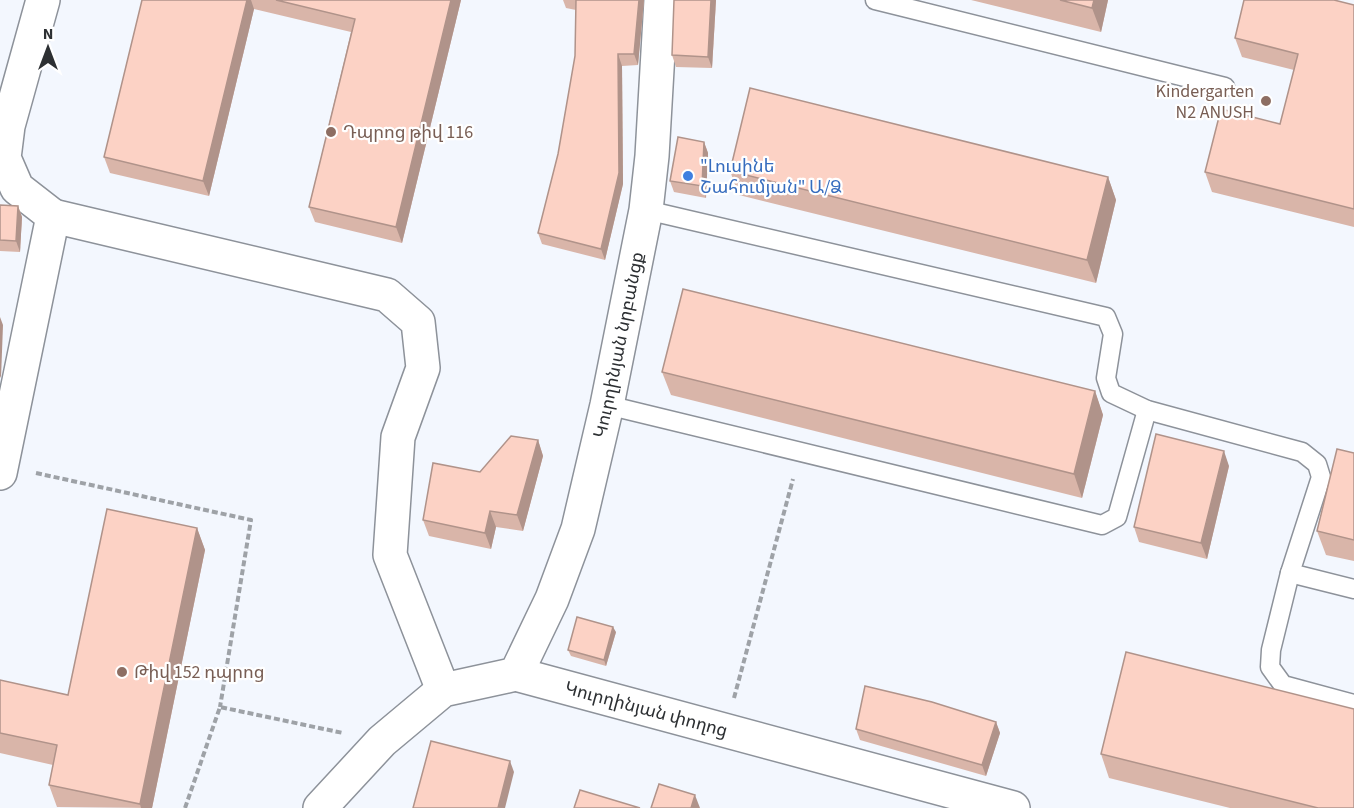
<svg xmlns="http://www.w3.org/2000/svg" width="1354" height="808" font-family="'Source Sans 3','Noto Sans Armenian',sans-serif">
<style>
.lines{fill:none;stroke-linecap:round;stroke-linejoin:round}
.lane-casing{stroke:#8d929a;stroke-width:21}
.street-casing{stroke:#8d929a;stroke-width:36}
.secondary-casing{stroke:#8d929a;stroke-width:36}
.path{stroke:#9ea2a7;stroke-width:4;stroke-dasharray:6 3;stroke-linecap:butt}
.lane{stroke:#fff;stroke-width:18}
.street{stroke:#fff;stroke-width:33}
.secondary{stroke:#fff;stroke-width:33}
.wall{fill:#d9b5a9}
.shaded-wall{fill:#b0938a}
.building{fill:#fcd2c5;stroke:#b0938a;stroke-width:1.5}
.education-dot{fill:#8d6e63;stroke:#fff;stroke-width:2}
.shop-dot{fill:#3f7fe0;stroke:#fff;stroke-width:2}
.labels{text-anchor:middle;stroke-width:4.5;stroke-linejoin:round;paint-order:stroke}
.education-label{font-size:18px;fill:#785e54;stroke:#fff;text-anchor:start}
.shop-label{font-size:18px;fill:#366cbe;stroke:#fff;text-anchor:start}
.street-label{font-size:18px;fill:#2d3033;stroke:#fff}
</style>
<rect width="100%" height="100%" fill="#f3f7fe"/>
<g class="lines">
<g class="lane-casing">
<g id="lane">
<path d="M875 0 1225 87"/>
<path d="M646 210 1106 317 1113 334 1106 378 1111 393 1147 410 1302 452 1317 464 1321 477 1290 573 1354 589"/>
<path d="M607 405 1102 525 1117 517 1147 410"/>
<path d="M1290 573 1271 650 1270 667 1283 685 1354 704"/>
</g>
</g>
<g class="street-casing">
<g id="street">
<path d="M53 216 387 295 418 322 423 368 398 437 390 555 443 690"/>
<path d="M0 473 53 216 17 188 4 158 8 126 43 0"/>
<path id="s1" d="M516 674 1013 808"/>
</g>
</g>
<g class="secondary-casing">
<g id="secondary">
<path id="s2" d="M320 808 382 741 443 690 516 674 552 599 578 529 607 405 646 210 652 156 661 0"/>
</g>
</g>
<g class="path">
<path d="M36 473 251 520 220 707"/>
<path d="M734 698 793 479"/>
<path d="M185 808 220 707 343 733"/>
</g>
<use href="#lane" class="lane"/>
<use href="#street" class="street"/>
<use href="#secondary" class="secondary"/>
</g>
<g class="wall">
<path d="M142 0H461L402 243 315 222 309 207 351 32 254 9 209 196 110 173 104 157Z"/>
<path d="M563 0H644L638 65 622 66 623 184 605 260 542 244 538 233 558 154 575 56 576 10 566 8Z"/>
<path d="M716 0 712 68 676 67 672 55Z"/>
<path d="M971 0H1108L1101 32Z"/>
<path d="M1354 5V227L1212 192 1205 172 1280 124 1294 70 1242 57 1235 38Z"/>
<path d="M704 142 708 153 706 198 674 192 670 181Z"/>
<path d="M730 171 1108 177 1116 200 1096 283 739 195Z"/>
<path d="M0 205 18 206 22 217 20 252 0 251Z"/>
<path d="M662 372 1095 391 1103 415 1082 498 671 395Z"/>
<path d="M538 440 543 456 523 531 496 527 491 549 429 536 423 520 480 472Z"/>
<path d="M1354 453V561L1326 555 1317 531Z"/>
<path d="M1229 466 1207 559 1139 542 1134 527Z"/>
<path d="M197 528 205 550 152 808 57 807 49 785 53 765 0 753V680L68 695Z"/>
<path d="M616 632 606 666 571 656 568 650Z"/>
<path d="M996 722 1000 733 986 776 860 740 856 729Z"/>
<path d="M1101 754 1354 808H1230L1109 778Z"/>
</g>
<g class="shaded-wall">
<path d="M247 0H251L254 9 209 196 203 181Z"/>
<path d="M451 0H461L402 243 396 227Z"/>
<path d="M639 0H644L638 65 634 54Z"/>
<path d="M711 0H716L712 68 708 57Z"/>
<path d="M1094 0H1108L1101 32 1092 8Z"/>
<path d="M618 54 622 66 623 184 605 260 601 249Z"/>
<path d="M704 142 708 153 706 198 702 186Z"/>
<path d="M1108 177 1116 200 1096 283 1087 260Z"/>
<path d="M18 206 22 217 20 252 16 241Z"/>
<path d="M0 317 3 325 1 378 0 376Z"/>
<path d="M1095 391 1103 415 1082 498 1074 474Z"/>
<path d="M538 440 543 456 523 531 517 515Z"/>
<path d="M1224 451 1229 466 1207 559 1201 543Z"/>
<path d="M490 511 496 527 491 549 485 533Z"/>
<path d="M197 528 205 550 152 808H141L140 804Z"/>
<path d="M613 627 616 632 606 666 604 660Z"/>
<path d="M996 722 1000 733 986 776 982 765Z"/>
<path d="M510 761 514 772 505 808H498Z"/>
<path d="M695 795 700 808H691Z"/>
</g>
<g class="building">
<path d="M142 0H247L203 181 104 157Z"/>
<path d="M276 0H451L396 227 309 207 355 19Z"/>
<path d="M576 0H639L634 54H618L619 173 601 249 538 233 558 154 575 56Z"/>
<path d="M674 0H711L708 57 672 55Z"/>
<path d="M1060 0H1094L1092 8Z"/>
<path d="M1244 0H1334L1354 5V209L1205 172 1221 109 1280 124 1298 54 1235 38Z"/>
<path d="M750 88 1108 177 1087 260 730 171Z"/>
<path d="M678 137 704 142 702 186 670 181Z"/>
<path d="M0 205 18 206 16 241 0 240Z"/>
<path d="M683 289 1095 391 1074 474 662 372Z"/>
<path d="M1156 434 1224 451 1201 543 1134 527Z"/>
<path d="M511 436 538 440 517 515 490 511 485 533 423 520 433 463 480 472Z"/>
<path d="M1337 449 1354 453V540L1317 531Z"/>
<path d="M107 509 197 528 140 804 49 785 57 745 0 733V680L68 695Z"/>
<path d="M577 617 613 627 604 660 568 650Z"/>
<path d="M1126 652 1354 709V808H1318L1101 754Z"/>
<path d="M865 686 932 702 996 722 982 765 856 729Z"/>
<path d="M431 741 510 761 498 808H413Z"/>
<path d="M659 784 695 795 691 808H651Z"/>
<path d="M580 790 640 808H574Z"/>
</g>
<g class="education-dot">
<circle cx="1266" cy="101" r="6"/>
<circle cx="331" cy="132" r="6"/>
<circle cx="122" cy="672" r="6"/>
</g>
<circle class="shop-dot" cx="688" cy="176" r="6"/>
<g class="labels">
<g class="education-label">
<text x="1254" y="97" text-anchor="end">Kindergarten<tspan x="1254" dy="21">N2 ANUSH</tspan></text>
<text x="343" y="138">Դպրոց թիվ 116</text>
<text x="134" y="678">Թիվ 152 դպրոց</text>
</g>
<g class="shop-label">
<text x="700" y="172">"Լուսինե<tspan x="700" dy="21">Շահումյան" Ա/Ձ</tspan></text>
</g>
<g class="street-label">
<text dy="6" stroke="none"><textPath href="#s2" startOffset="592">Կուրղինյան նրբանցք</textPath></text>
<text dy="6" stroke="none"><textPath href="#s1" startOffset="135">Կուրղինյան փողոց</textPath></text>
</g>
</g>
<g transform="translate(48 48)" stroke="#ffffff" stroke-width="4.5" paint-order="stroke">
<path d="M0-4.5L10 22L0 15L-10 22Z" fill="#2d3033"/>
<text y="-9" font-size="16" font-weight="bold" text-anchor="middle" fill="#2d3033">N</text>
</g>
</svg>
